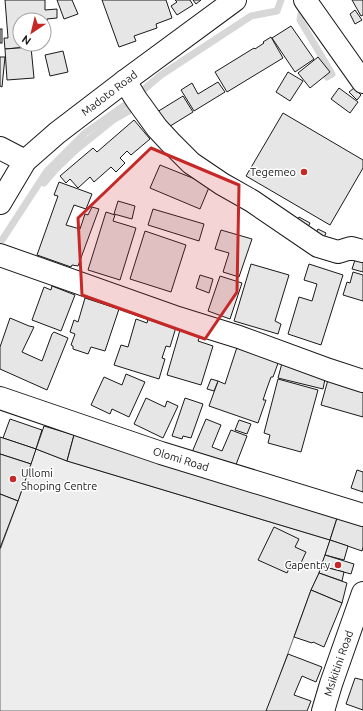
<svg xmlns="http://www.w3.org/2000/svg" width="363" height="711" font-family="Ubuntu,sans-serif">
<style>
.built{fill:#ededed;stroke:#6a6a6a}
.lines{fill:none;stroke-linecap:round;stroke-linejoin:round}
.stream{stroke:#d7d7d7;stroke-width:7}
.building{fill:#e6e6e6;stroke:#1a1a1a}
.minor-casing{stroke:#1a1a1a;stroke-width:24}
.major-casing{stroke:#1a1a1a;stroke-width:24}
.minor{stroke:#fff;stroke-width:22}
.major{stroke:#fff;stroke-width:22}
.marked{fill:#c62828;fill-opacity:0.2;stroke:#c62828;stroke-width:3;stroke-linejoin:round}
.poi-dot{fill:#c62828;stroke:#fff;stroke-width:1.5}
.labels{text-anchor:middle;stroke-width:3;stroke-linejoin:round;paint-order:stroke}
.street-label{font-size:11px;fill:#1a1a1a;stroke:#fff}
.poi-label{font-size:11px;fill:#1a1a1a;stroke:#fff;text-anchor:end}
</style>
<rect width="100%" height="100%" fill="#fff"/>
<path class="built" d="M36 449 67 461 330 540 319 573 311 590 267 711H0V550L18 501Z"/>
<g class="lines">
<g class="stream">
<path d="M301 14 300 20 332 74 327 77"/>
<path d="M44 183 56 169 77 149 113 120 129 111 133 101"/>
<path d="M2 240 47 171 85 133 129 102 161 75 251 16 277 11 281 0"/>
</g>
</g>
<g class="building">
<path d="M5 0H45V10L57 9V18L47 19 48 40H44V20H20V44H28V47L5 49 4 38H8Z"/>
<path d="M57 0H72L78 14 64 19Z"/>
<path d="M102 0H166L172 18 156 24 157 28 134 36 136 41 119 47Z"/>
<path d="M175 0H190L193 5 177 15 171 6 177 2Z"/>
<path d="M193 0H201L196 4Z"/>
<path d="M352 0H363V15L361 16Z"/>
<path d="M355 10 362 20 355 24 350 14Z"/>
<path d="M291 26 314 59 295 72 272 38Z"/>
<rect x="0" y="29" width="2" height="14"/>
<path d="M271 37 283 58 227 92 215 72 254 48 255 49 264 43 263 42Z"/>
<path d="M31 47 34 78 7 80 5 49Z"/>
<path d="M63 51 68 72 50 76 45 55Z"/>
<path d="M0 57H5L2 87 0 86Z"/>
<path d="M318 57 330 72 310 88 298 73Z"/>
<path d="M288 72 303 81 290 101 276 92Z"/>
<path d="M218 82 225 92 194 111 181 90 192 83 198 94Z"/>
<path d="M339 88 358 102 350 113 331 99Z"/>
<path d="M354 88 361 95 357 100 349 92Z"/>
<path d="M183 96 193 112 167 128 157 112Z"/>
<path d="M283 113 363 160V168L330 225 246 176Z"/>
<path d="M134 120 150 139 131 155 127 151 120 158 125 163 116 172 111 167 94 182 90 177 78 188 70 179 66 183 60 176 93 148 97 152Z"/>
<path d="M160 165 210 185 200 209 150 188Z"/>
<path d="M59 182 92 194 86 209 74 205 66 225 80 229 85 214 88 215 92 207 99 209 78 266 72 265 71 267 37 255 58 196 54 195Z"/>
<path d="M118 201 135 206 132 219 114 214Z"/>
<path d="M153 209 204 224 199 241 148 225Z"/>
<path d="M106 212 115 215 113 221 136 228 120 280 88 270Z"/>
<path d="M299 217 310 223 307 229 296 223Z"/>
<path d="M318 229 326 233 322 242 314 237Z"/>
<path d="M221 230 252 239 239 277 223 272 229 253 215 249Z"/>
<path d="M145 231 186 245 171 292 130 279Z"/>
<path d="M357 254 363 256V272L352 269Z"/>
<path d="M251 264 289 275 275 321 281 324 278 334 234 321Z"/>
<path d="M309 264 343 275 321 345 288 334 299 297 312 301 317 284 304 280Z"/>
<path d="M353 272 363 275V301L343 295 347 282 350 283Z"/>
<path d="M200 275 213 279 209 293 196 288Z"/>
<path d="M220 276 242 283 230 319 208 311Z"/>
<path d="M52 286 75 295 61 331 32 320 44 287 51 290Z"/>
<path d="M85 298 119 309 105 351 91 347 88 354 73 349V346L71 345 75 334 70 332 74 320 78 322Z"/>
<path d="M149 315 177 324 170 347 166 346 162 358 165 359 159 379 114 365 121 345 128 347 136 319 147 323Z"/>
<path d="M10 318 29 326 34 327 22 352 42 361 52 334 54 332 68 338 47 390 0 369V347Z"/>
<path d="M180 330 200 336 198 341 213 346 201 385 167 375Z"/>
<path d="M239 341 281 355 273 377H271L266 391 263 400H266L258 423 209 406 218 381 225 384Z"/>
<path d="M282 363 326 374 323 389 278 378Z"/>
<path d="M126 374 145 382 129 417 112 409 110 414 91 405 104 377 122 385Z"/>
<path d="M329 376 363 386V417L321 405Z"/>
<path d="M211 379 218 381 214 391 207 389Z"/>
<path d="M278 379 318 390 301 452 268 443 270 435 264 433Z"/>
<path d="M146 398 165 407 167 401 178 406 163 438 134 424Z"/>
<path d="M185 398 203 404 191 438 183 436 182 439 172 436Z"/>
<path d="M10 419 42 430 36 449 3 438Z"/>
<path d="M206 419 221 425 212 447 222 451 231 430 247 436 232 475 190 457Z"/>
<path d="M239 420 251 424 247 434 235 430Z"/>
<path d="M44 426 74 435 67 461 36 449Z"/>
<path d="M74 435 322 512H339L330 540 67 461Z"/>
<path d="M0 437 36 449 31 464 0 454Z"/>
<path d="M0 454 31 464 18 501 0 494Z"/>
<path d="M357 470 363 472V492L351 488Z"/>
<path d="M0 494 18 501 0 548Z"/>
<path d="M339 512 363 524V547L362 551 330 540Z"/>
<path d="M274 527 299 539 295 547 306 552 300 565 292 562 287 573 258 560Z"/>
<path d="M330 540 348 546 344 560 325 555Z"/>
<path d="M325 555 354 564 351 574 321 566Z"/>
<path d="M321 566 344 572 342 581 319 573Z"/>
<path d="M319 573 347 583 342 603 311 590Z"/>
<path d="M311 590 342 603 324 647 313 642 312 643 294 637Z"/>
<path d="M288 654 322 667 316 682 302 676 294 695 311 701 307 711H266Z"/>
<path d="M355 678 363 680V710L346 704Z"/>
</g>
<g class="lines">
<g class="minor-casing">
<g id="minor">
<path d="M305 0 363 82"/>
<path d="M125 81 136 99 157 128 170 142 191 163 222 184 252 201 318 246 338 252 351 248 363 251"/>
<path d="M0 148 25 161"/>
<path d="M0 255 178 318 239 337 329 370 363 381"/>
<path id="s1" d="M0 398 161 453 363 515"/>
<path id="s2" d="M323 711 331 684 363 593"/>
</g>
</g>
<g class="major-casing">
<g id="major">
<path id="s3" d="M0 203 25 161 57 133 125 81 235 0"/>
</g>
</g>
<use href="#minor" class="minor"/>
<use href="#major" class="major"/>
</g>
<path class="marked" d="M151 148 239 185 237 292 205 339 82 295 78 218Z"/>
<g class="poi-dot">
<circle cx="304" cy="172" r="4"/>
<circle cx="13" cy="479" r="4"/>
<circle cx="338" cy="565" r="4"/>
</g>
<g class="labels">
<g class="street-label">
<text dy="4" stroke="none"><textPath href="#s3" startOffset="157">Madoto Road</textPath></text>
<text dy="4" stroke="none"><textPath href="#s1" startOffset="191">Olomi Road</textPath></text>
<text dy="4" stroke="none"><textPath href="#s2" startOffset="50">Msikitini Road</textPath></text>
</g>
<g class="poi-label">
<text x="296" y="176">Tegemeo</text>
<text x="21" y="477" text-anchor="start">Ullomi<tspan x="21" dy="13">Shoping Centre</tspan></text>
<text x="330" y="569">Capentry</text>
</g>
</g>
<g transform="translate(32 32) rotate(215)"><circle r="19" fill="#ffffff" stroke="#a3a3a3"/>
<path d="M0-3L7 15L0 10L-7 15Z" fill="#c62828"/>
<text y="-6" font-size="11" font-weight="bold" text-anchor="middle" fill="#1a1a1a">N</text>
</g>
</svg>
